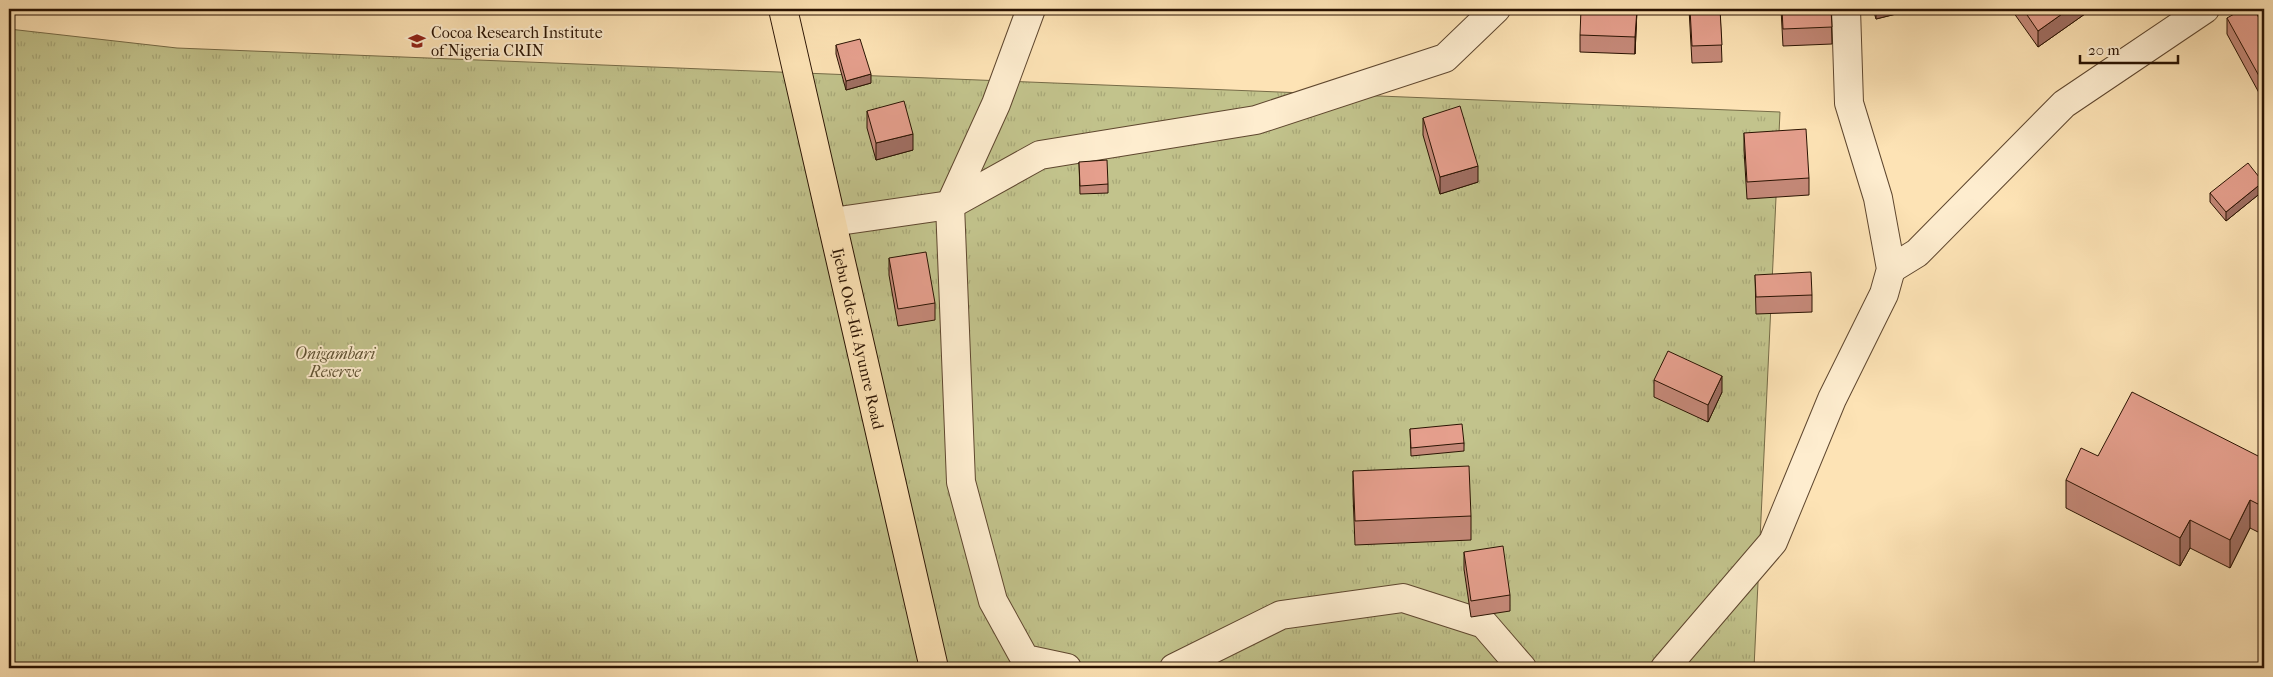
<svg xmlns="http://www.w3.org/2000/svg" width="2273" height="677" font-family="'IM FELL French Canon',serif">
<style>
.grass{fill:url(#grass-tufts);stroke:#766b47}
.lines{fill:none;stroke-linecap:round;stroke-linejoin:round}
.minor-casing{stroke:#5f472f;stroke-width:30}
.major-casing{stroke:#2a1302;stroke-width:30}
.minor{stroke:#feedcf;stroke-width:28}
.major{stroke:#fde3b5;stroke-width:28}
.wall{fill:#c58979;stroke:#2a1302}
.shaded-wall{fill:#a06f63;stroke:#2a1302}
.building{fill:#e59f8d;stroke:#2a1302}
.labels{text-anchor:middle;stroke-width:4;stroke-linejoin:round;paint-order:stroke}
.poi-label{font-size:16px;fill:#2a1302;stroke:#feedcf;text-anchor:start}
.street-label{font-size:16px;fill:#2a1302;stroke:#feedcf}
.park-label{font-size:16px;font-style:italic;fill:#5f5132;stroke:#feedcf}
</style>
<defs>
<pattern id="grass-tufts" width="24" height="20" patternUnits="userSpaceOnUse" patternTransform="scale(1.25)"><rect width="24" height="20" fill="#c2c38c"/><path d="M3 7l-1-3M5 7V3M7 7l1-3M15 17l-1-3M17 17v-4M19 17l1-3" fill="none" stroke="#a7a777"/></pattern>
</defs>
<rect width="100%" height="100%" fill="#fde3b5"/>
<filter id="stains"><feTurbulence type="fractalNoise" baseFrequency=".004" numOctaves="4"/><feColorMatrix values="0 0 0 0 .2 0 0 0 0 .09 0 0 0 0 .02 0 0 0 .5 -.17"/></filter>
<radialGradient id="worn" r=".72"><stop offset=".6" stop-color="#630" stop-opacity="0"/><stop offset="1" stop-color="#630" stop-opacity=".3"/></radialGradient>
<path class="grass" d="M9 29 177 48 1780 112 1754 668H9Z"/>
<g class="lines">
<g class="minor-casing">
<g id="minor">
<path d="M1031 9 996 104 950 205 961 482 993 601 1025 659 1067 668"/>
<path d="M832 222 950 205 1040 155 1256 120 1445 58 1496 9"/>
<path d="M1891 269 1917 253 2064 104 2205 9"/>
<path d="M1174 668 1281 615 1403 598 1484 624 1522 668"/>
<path d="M1665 668 1773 542 1832 399 1884 294 1891 269 1878 198 1849 103 1846 9"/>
</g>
</g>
<g class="major-casing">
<g id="major">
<path id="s1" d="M783 9 934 668"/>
</g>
</g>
<use href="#minor" class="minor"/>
<use href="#major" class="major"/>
</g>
<g class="wall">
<path d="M1637 9 1635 54 1580 52V35Z"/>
<path d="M1689 9H1720L1722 62 1692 63Z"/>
<path d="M1781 9H1831L1832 44 1783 46Z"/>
<path d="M1873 9H1908V11L1876 19Z"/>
<path d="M2011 9H2092L2038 47Z"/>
<path d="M2227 18 2264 27V102L2227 34Z"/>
<path d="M836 45 871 83 846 90 836 54Z"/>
<path d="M867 111 913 150 876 160 867 128Z"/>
<path d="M1423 118 1478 182 1440 194 1423 135Z"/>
<path d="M1744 133 1809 178V195L1747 199 1744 150Z"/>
<path d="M1079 162 1108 184V193L1080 194Z"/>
<path d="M2263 191 2226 221 2210 202V193Z"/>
<path d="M889 258 935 303V320L898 326 889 275Z"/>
<path d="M1755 275 1812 295V312L1756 314Z"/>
<path d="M1654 380 1722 392 1708 422 1654 397Z"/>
<path d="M1410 429 1464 443V451L1411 456Z"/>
<path d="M2098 456 2264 459V535L2250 528 2230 568 2190 548 2180 566 2066 508V480Z"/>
<path d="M1353 471 1471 516V540L1355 545 1353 494Z"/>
<path d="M1464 552 1510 595V611L1471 617 1464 569Z"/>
</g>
<g class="shaded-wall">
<path d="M1637 9 1635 54V37Z"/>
<path d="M1876 9H1908V11L1876 19Z"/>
<path d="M2069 9H2092L2038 47V31Z"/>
<path d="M871 74V83L846 90V81Z"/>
<path d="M913 134V150L876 160V143Z"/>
<path d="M1478 166V182L1440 194V177Z"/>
<path d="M2263 182V191L2226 221V212Z"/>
<path d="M1722 376V392L1708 422V405Z"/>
<path d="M2250 500V528L2230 568V540Z"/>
<path d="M2190 520V548L2180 566V538Z"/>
</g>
<g class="building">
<path d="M1581 9H1637L1635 37 1580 35Z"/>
<path d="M1690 9H1720L1722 45 1692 46Z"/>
<path d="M1782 9H1831L1832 27 1783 29Z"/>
<path d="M2023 9H2069L2038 31Z"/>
<path d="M2243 9H2254L2264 27V85L2227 18Z"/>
<path d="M860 39 871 74 846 81 836 45Z"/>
<path d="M904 101 913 134 876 143 867 111Z"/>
<path d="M1460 106 1478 166 1440 177 1423 118Z"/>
<path d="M1806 129 1809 178 1747 182 1744 133Z"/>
<path d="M1107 160 1108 184 1080 186 1079 162Z"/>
<path d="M2248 163 2263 182 2226 212 2210 193Z"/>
<path d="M926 252 935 303 898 309 889 258Z"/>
<path d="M1811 272 1812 295 1756 297 1755 275Z"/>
<path d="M1668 351 1722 376 1708 405 1654 380Z"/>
<path d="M2132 392 2264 459V507L2250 500 2230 540 2190 520 2180 538 2066 480 2081 448 2098 456Z"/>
<path d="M1462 424 1464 443 1411 448 1410 429Z"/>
<path d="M1469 466 1471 516 1355 521 1353 471Z"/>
<path d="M1503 546 1510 595 1471 601 1464 552Z"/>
</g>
<defs>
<g id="school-bare" transform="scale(1.35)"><path d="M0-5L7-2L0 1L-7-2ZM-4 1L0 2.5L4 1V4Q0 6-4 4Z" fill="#8f2418" stroke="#feedcf" stroke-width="2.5" paint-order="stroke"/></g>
</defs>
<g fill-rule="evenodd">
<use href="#school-bare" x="417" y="41"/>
</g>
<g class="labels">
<g class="poi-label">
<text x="431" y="38">Cocoa Research Institute<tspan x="431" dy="18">of Nigeria CRIN</tspan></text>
</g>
<g class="street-label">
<text dy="6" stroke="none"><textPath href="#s1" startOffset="338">Ijebu Ode-Idi Ayunre Road</textPath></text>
</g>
<g class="park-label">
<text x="335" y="359">Onigambari<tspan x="335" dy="18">Reserve</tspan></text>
</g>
</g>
<rect width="2273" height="677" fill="none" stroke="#fde3b5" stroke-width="30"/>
<rect x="10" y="10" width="2253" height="657" fill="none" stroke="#2a1302" stroke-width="2.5"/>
<rect x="15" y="15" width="2243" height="647" fill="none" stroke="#2a1302"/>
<path d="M2080 55v8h98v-8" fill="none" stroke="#2a1302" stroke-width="2.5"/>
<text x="2088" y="55" font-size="15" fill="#2a1302" stroke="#feedcf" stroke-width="4" paint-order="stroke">20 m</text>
<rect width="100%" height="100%" filter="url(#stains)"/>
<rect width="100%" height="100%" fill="url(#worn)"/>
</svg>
